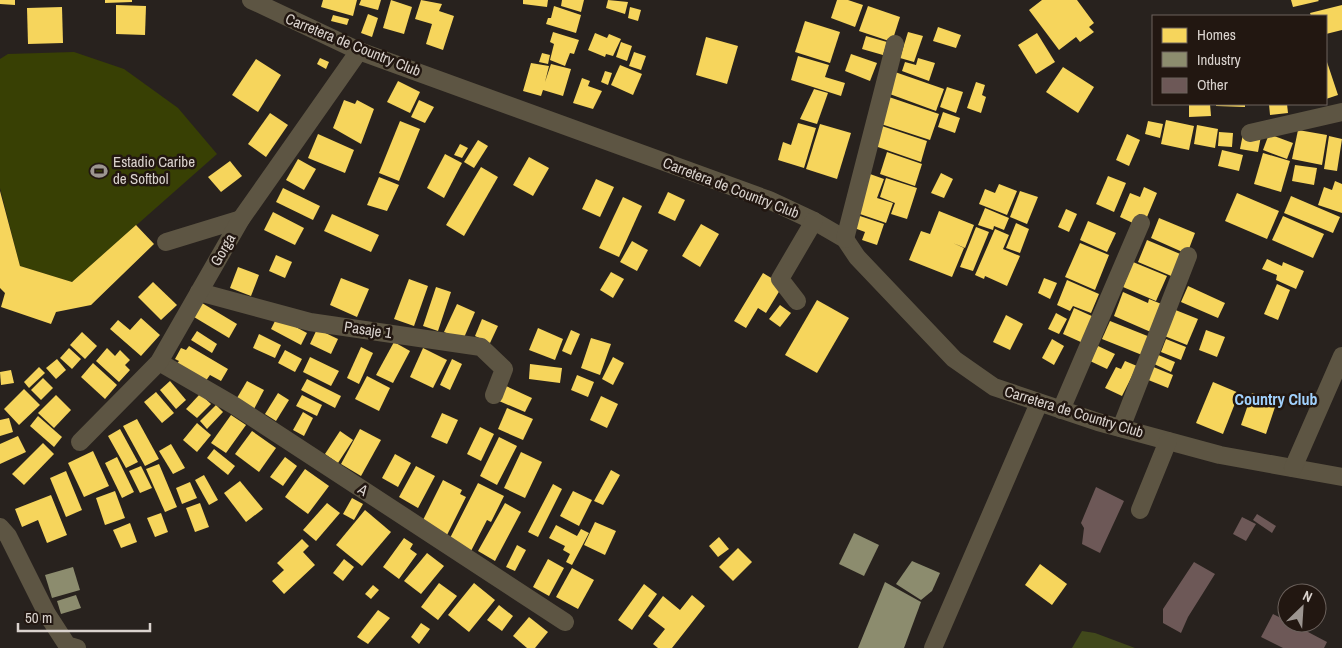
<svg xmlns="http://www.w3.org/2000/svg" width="1342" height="648" font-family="'Archivo Narrow',sans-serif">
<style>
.green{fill:#384004}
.forest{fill:#41481b}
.homes{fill:#f6d55c}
.industry{fill:#8c8c6e}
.building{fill:#6d5857}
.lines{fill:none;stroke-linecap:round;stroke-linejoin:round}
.minor{stroke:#5d5543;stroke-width:18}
.labels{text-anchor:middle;stroke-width:5;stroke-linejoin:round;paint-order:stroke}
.street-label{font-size:15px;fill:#dad3ce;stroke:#221711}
.poi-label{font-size:15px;fill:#dad3ce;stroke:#221711;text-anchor:start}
.neighbourhood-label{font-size:16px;font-weight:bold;fill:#a1d1fd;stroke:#221711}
</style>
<rect width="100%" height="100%" fill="#28221e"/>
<path class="green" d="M74 52 124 69 178 108 217 154 72 282 20 266 0 188V59L8 54Z"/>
<path class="forest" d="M1082 631 1095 633 1135 648H1072Z"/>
<g class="homes">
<path d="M0 0H15V5L0 4Z"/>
<path d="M105 0H132V2L105 3Z"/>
<path d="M323 0H357L353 16 321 7Z"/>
<path d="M361 0H381L378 10 359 5Z"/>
<path d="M391 0 412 7 404 34 383 28Z"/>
<path d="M421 0 442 4 439 11 454 16 443 50 426 44 432 24 415 19Z"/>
<path d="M523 0H548L547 7 523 4Z"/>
<path d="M562 0H584L581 12 561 6Z"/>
<path d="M608 0 628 2 625 14 606 8Z"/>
<path d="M837 0H848L863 5 855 27 831 18Z"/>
<path d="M1042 0H1077L1094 23 1089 27 1094 32 1080 42 1076 37 1059 50 1029 10Z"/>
<path d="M1291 0H1318L1319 1 1293 7Z"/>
<path d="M116 5 146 6 145 35 116 34Z"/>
<path d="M1342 5V30L1326 34V16H1311L1310 13Z"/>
<path d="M554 6 581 15 576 33 546 24 548 18H551Z"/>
<path d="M868 6 900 17 892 42 859 31Z"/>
<path d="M62 7 63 43 28 44 27 8Z"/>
<path d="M630 7 641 10 638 21 628 18Z"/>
<path d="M368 14 378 18 372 37 361 33Z"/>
<path d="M333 15 349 19 347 25 331 21Z"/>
<path d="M805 21 840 32 830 63 795 52Z"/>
<path d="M938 27 961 35 956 48 933 41Z"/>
<path d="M553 32 579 40 574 54 570 53 565 66 550 60 554 44 550 42Z"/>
<path d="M908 32 923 36 914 62 900 58Z"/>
<path d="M595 33 607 38 609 34 621 39 613 56 606 54 605 57 588 50Z"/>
<path d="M1037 33 1055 62 1036 74 1018 45Z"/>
<path d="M866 36 887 42 883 55 862 49Z"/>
<path d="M706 37 738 46 727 84 696 75Z"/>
<path d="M621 42 632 46 627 61 616 57Z"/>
<path d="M634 52 646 56 641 70 629 66Z"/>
<path d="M542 53 550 55 548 64 539 62Z"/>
<path d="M851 54 877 63 870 81 845 71Z"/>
<path d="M798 56 829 65 825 77 845 83 841 96 791 80Z"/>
<path d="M320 58 329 62 326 69 317 64Z"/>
<path d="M918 58 935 63 929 81 902 71 905 62 916 65Z"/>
<path d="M256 59 281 75 258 112 232 95Z"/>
<path d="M1326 59 1338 95 1326 99Z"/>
<path d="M531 63 549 66 545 82 551 64 571 69 563 96 543 90 541 96 523 91Z"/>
<path d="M620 65 642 74 633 95 611 85Z"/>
<path d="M1063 67 1094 87 1078 113 1046 92Z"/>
<path d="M605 71 612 73 608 85 601 82Z"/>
<path d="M895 72 944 89 936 111 887 93Z"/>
<path d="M582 78 590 81 588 86 602 91 593 109 573 103Z"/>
<path d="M398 81 420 92 410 113 387 102Z"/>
<path d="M976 82 985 85 982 95 986 97 981 113 967 108Z"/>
<path d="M947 87 963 92 956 113 940 107Z"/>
<path d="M814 89 828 93 817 124 800 119Z"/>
<path d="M889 97 939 114 930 140 881 124Z"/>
<path d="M344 100 355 104 357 100 374 109 361 144 333 128Z"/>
<path d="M419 100 434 107 425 123 411 117Z"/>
<path d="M1189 104H1210L1211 116 1189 117Z"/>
<path d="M1216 104H1245V107L1216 106Z"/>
<path d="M1269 104H1287L1288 113 1270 115Z"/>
<path d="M943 112 960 118 955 133 938 127Z"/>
<path d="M270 113 288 125 266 157 248 144Z"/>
<path d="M1166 120 1194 126 1189 150 1161 144Z"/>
<path d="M400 121 420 129 399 181 379 173Z"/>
<path d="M1148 121 1163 124 1160 138 1145 134Z"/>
<path d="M798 123 816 128 804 168 778 160 783 142 791 145Z"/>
<path d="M820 124 851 133 837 179 806 169Z"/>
<path d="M1197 125 1218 129 1215 148 1194 144Z"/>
<path d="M882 126 927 141 921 162 875 146Z"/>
<path d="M1298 130 1327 135 1322 165 1292 159Z"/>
<path d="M1219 132 1233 133 1232 147 1218 146Z"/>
<path d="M318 134 354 150 345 173 308 158Z"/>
<path d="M1127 134 1140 140 1129 166 1116 160Z"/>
<path d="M1243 134 1261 136 1258 152 1240 149Z"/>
<path d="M1269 134 1293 143 1287 159 1263 150Z"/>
<path d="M1329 136 1342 139 1337 171 1324 169Z"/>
<path d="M478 140 488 146 474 168 464 162Z"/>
<path d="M460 144 468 148 462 158 454 155Z"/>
<path d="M1222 150 1243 155 1239 171 1218 166Z"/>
<path d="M887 152 922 164 915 186 880 174Z"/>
<path d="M1263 153 1290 161 1281 192 1254 184Z"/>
<path d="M445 154 462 163 444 198 427 188Z"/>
<path d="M529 157 549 168 533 196 513 185Z"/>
<path d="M298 159 316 169 304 190 286 180Z"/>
<path d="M230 161 242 176 221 192 208 177Z"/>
<path d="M1295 165 1317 168 1314 185 1292 181Z"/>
<path d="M481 167 498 177 464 236 446 225Z"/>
<path d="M941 173 953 179 944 198 931 193Z"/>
<path d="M870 174 884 179 877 198 893 203 886 223 857 213Z"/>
<path d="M1108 176 1126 183 1114 212 1096 204Z"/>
<path d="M379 177 399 185 387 211 367 205Z"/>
<path d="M886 178 917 188 907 219 891 214 895 203 880 197Z"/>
<path d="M596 179 614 187 600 217 582 209Z"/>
<path d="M1335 181 1342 184V213L1318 205 1324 187 1332 190Z"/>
<path d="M999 184 1017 191 1007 215 979 204 985 189 995 193Z"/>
<path d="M1144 187 1157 193 1147 217 1139 214 1135 224 1120 217 1130 193 1140 197Z"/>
<path d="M283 188 320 206 313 220 276 202Z"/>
<path d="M0 191 20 266 72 282 136 225 154 244 91 305 56 312 51 324 1 307 5 293 0 288Z"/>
<path d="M1020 191 1038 197 1027 224 1010 217Z"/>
<path d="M668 192 685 200 675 221 658 213Z"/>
<path d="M1237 193 1279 211 1267 239 1225 221Z"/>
<path d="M1291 196 1340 217 1333 233 1284 213Z"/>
<path d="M623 197 642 206 619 257 599 248Z"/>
<path d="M985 208 1009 218 1004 230 994 226 993 230 978 225Z"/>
<path d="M1066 209 1077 214 1069 232 1058 227Z"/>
<path d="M939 211 974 225 965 248 953 243 964 248 952 277 909 260 921 231 930 234Z"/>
<path d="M273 212 304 228 295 245 264 230Z"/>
<path d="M332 214 379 235 371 252 324 231Z"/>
<path d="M854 214 884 224 877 245 862 240 865 232 849 226Z"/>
<path d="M1283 216 1324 234 1313 258 1272 240Z"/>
<path d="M1159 218 1195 233 1187 254 1151 238Z"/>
<path d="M1088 221 1116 233 1107 252 1080 240Z"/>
<path d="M1016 223 1029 229 1020 253 1006 248Z"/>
<path d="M701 224 719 234 700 267 682 256Z"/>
<path d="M976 227 989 232 973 271 960 267Z"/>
<path d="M995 229 1009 235 1003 249 1020 256 1007 286 985 276 984 279 975 275Z"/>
<path d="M1147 240 1185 256 1176 278 1138 262Z"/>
<path d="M632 241 648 250 637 271 620 262Z"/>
<path d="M1080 243 1109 255 1095 290 1065 277Z"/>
<path d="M276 255 292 262 285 278 269 271Z"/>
<path d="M1267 259 1282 266 1283 262 1304 271 1296 289 1276 280 1277 275 1262 269Z"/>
<path d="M1133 262 1167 276 1156 301 1123 287Z"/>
<path d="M238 267 259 275 251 296 230 288Z"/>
<path d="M611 272 624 279 613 298 600 290Z"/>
<path d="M763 273 783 285 766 313 758 308 746 328 734 321Z"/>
<path d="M341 278 369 289 357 317 330 305Z"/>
<path d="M1044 278 1057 283 1050 299 1038 293Z"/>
<path d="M409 279 428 286 414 326 394 319Z"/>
<path d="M1067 280 1099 294 1091 313 1073 306 1070 311 1057 305Z"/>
<path d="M153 282 177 305 161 320 138 297Z"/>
<path d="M1277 284 1290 290 1278 320 1264 314Z"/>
<path d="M1188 286 1225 303 1218 318 1181 302Z"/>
<path d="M436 287 451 292 438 331 423 326Z"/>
<path d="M1123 292 1148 303 1149 299 1164 305 1153 333 1114 316Z"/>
<path d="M817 300 849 318 817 373 785 355Z"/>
<path d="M202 303 237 324 229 338 194 317Z"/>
<path d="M457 304 475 312 463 340 444 332Z"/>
<path d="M780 305 791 313 780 327 769 319Z"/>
<path d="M1074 308 1094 317 1083 343 1063 334Z"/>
<path d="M1173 309 1198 319 1187 345 1162 335Z"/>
<path d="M1056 313 1067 319 1059 334 1048 329Z"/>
<path d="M1006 315 1023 324 1010 350 993 342Z"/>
<path d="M277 317 307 333 301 345 271 329Z"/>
<path d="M141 318 160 335 141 356 110 329 118 320 130 330Z"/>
<path d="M482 319 498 326 490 343 475 336Z"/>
<path d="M1110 321 1150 337 1142 355 1102 339Z"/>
<path d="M538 328 563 339 555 360 529 350Z"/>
<path d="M317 329 338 339 331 354 310 344Z"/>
<path d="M571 330 580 334 571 355 562 351Z"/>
<path d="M1206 330 1225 337 1217 357 1199 350Z"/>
<path d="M197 331 217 344 212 353 191 340Z"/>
<path d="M82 332 97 346 85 359 70 345Z"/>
<path d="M259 334 281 345 275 358 253 348Z"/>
<path d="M591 338 611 344 600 375 581 368Z"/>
<path d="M1052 339 1064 346 1054 365 1042 358Z"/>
<path d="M1166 339 1186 347 1181 360 1161 352Z"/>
<path d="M394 342 410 351 393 383 376 375Z"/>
<path d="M189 346 228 369 221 381 210 375 205 382 176 365 179 361 175 359 181 348 186 350Z"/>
<path d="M1098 346 1115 354 1107 369 1090 361Z"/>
<path d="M361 347 373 353 359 384 347 378Z"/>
<path d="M69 348 81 359 72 369 60 358Z"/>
<path d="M107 348 115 356 120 350 130 360 125 365 130 370 119 382 96 361Z"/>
<path d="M423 348 447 360 433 388 410 377Z"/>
<path d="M285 350 302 359 295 372 278 363Z"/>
<path d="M1156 354 1175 362 1171 372 1152 363Z"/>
<path d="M310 357 339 371 331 386 303 372Z"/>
<path d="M613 357 624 363 613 385 602 379Z"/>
<path d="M57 359 66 370 56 379 46 368Z"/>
<path d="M452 359 462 364 450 390 440 385Z"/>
<path d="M1125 361 1137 366 1122 396 1105 388 1116 367 1121 369Z"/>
<path d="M93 363 117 385 105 399 81 377Z"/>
<path d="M530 364 562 368 560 383 529 379Z"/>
<path d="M1151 366 1173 375 1168 388 1146 379Z"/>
<path d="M39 367 45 373 29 388 24 382Z"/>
<path d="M11 370 14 383 1 385 0 372Z"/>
<path d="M577 375 594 382 588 397 571 390Z"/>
<path d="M367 376 390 388 379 411 355 399Z"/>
<path d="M43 378 53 388 41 400 31 390Z"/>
<path d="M307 379 341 396 335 408 301 390Z"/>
<path d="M170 381 186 400 176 409 160 390Z"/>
<path d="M247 381 264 390 254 409 237 398Z"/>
<path d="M1213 382 1239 393 1223 434 1196 423Z"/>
<path d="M506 386 532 398 525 412 499 401Z"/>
<path d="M24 389 40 405 19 425 4 409Z"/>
<path d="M156 392 174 413 162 423 144 402Z"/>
<path d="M278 393 289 400 276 421 265 414Z"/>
<path d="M1252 393 1277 401 1266 434 1241 425Z"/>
<path d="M200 394 211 404 197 418 186 409Z"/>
<path d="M56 395 71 410 54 428 38 413Z"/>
<path d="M302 395 322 405 317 416 296 406Z"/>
<path d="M601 396 618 404 607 428 590 420Z"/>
<path d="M216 405 223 412 207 429 200 421Z"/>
<path d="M507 408 533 419 523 440 498 429Z"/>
<path d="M303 412 313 418 304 436 293 430Z"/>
<path d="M442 413 458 420 447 444 431 437Z"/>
<path d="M231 415 246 425 226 453 211 443Z"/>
<path d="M38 416 62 437 54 447 30 426Z"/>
<path d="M9 418 13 432 0 436V420Z"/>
<path d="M137 419 159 459 145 466 123 426Z"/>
<path d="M197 423 211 435 197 452 183 440Z"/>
<path d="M480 427 494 434 481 461 467 454Z"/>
<path d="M120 429 138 462 126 468 108 436Z"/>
<path d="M360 429 381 440 361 476 341 464Z"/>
<path d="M252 431 276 448 259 472 235 454Z"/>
<path d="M340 431 353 440 338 463 325 454Z"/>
<path d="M18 436 26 452 0 464V444Z"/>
<path d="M499 437 517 446 497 485 480 476Z"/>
<path d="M43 443 54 454 24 485 12 474Z"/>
<path d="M171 444 185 468 173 474 159 451Z"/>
<path d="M214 449 235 466 228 475 207 458Z"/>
<path d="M93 451 109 486 84 497 68 463Z"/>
<path d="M521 452 542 462 525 498 504 488Z"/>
<path d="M395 454 411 463 398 487 382 478Z"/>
<path d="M117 457 134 492 122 498 105 463Z"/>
<path d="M285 457 297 466 283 486 270 477Z"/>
<path d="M159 464 177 507 165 512 146 469Z"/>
<path d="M141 466 152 488 140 493 129 471Z"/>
<path d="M416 466 435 476 418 508 399 497Z"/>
<path d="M305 469 329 486 308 514 285 497Z"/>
<path d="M611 470 620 475 603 505 594 501Z"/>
<path d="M66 471 82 510 66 517 50 478Z"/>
<path d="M204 475 218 500 209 505 195 480Z"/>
<path d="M443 480 462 490 460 494 466 497 446 537 421 524Z"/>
<path d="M240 481 263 509 246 522 224 493Z"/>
<path d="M190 482 197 498 182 504 176 488Z"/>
<path d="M478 483 504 496 491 522 487 520 470 553 448 542Z"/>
<path d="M553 484 562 489 538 537 528 532Z"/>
<path d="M115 491 125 518 105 525 96 498Z"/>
<path d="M573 491 592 500 579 526 560 516Z"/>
<path d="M51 495 67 535 47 543 38 520 22 527 15 509Z"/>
<path d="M352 498 363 504 354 520 343 514Z"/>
<path d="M200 503 209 527 195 532 186 508Z"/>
<path d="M327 503 340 513 316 541 303 530Z"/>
<path d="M505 503 521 512 495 561 478 551Z"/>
<path d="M365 510 391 532 362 566 336 545Z"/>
<path d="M161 513 168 532 155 537 147 518Z"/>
<path d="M595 522 616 531 605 555 584 545Z"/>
<path d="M130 523 137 542 121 548 113 530Z"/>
<path d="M556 525 577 536 581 529 589 533 572 565 566 562 570 554 563 550 565 546 549 538Z"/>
<path d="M719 537 729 549 718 557 709 546Z"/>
<path d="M404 538 413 544 410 549 417 554 399 579 383 567Z"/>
<path d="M302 539 309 546 303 552 315 565 284 594 272 581 284 570 277 563Z"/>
<path d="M517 545 526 550 515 571 506 567Z"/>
<path d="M738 548 752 562 733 581 719 567Z"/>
<path d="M427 553 444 566 421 594 404 581Z"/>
<path d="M344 559 354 567 343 581 333 573Z"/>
<path d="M548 559 564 568 549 596 533 587Z"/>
<path d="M1040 564 1067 584 1052 605 1025 585Z"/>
<path d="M572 568 594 580 578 609 556 597Z"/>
<path d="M439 583 457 596 438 620 421 607Z"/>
<path d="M474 583 495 600 469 632 448 615Z"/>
<path d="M644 584 657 594 632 630 618 620Z"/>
<path d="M373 585 379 590 371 599 365 594Z"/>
<path d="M692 595 705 606 672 648H658L653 644 665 629 648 616 663 596 680 610Z"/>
<path d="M499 605 513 616 502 631 487 620Z"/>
<path d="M378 610 390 618 368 644 357 637Z"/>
<path d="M529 617 548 632 535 648H527L513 636Z"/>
<path d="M421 623 430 629 419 644 411 637Z"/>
</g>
<g class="industry">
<path d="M854 533 879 545 864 576 839 564Z"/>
<path d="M912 561 940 573 932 591 921 600 896 584Z"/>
<path d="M73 567 80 590 52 598 45 575Z"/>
<path d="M885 582 921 602 904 648H858Z"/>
<path d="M76 595 81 608 61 614 57 601Z"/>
</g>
<g class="building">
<path d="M1096 487 1124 501 1100 553 1082 544 1084 528 1081 523Z"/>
<path d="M1257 514 1276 526 1272 533 1253 520Z"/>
<path d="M1242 517 1256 524 1246 541 1233 534Z"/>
<path d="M1194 562 1215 574 1188 617 1181 633 1163 623V609Z"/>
<path d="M1273 614 1287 621V623H1291L1327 642 1324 648H1283L1261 637Z"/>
</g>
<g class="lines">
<g class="minor">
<path d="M251 0 359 51 769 200 814 221 845 239 857 257 954 359 994 387 1098 422 1220 455 1342 477"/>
<path d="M1250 133 1342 112"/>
<path d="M845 239 895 44"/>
<path d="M166 242 241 219"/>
<path d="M199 292 310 322 481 347 504 369 494 395"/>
<path d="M797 301 780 279 814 221"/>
<path d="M159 362 235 406 565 622"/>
<path d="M1061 410 1141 223"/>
<path d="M1121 428 1188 256"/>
<path d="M80 442 159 362 241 219 359 51"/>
<path d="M1293 468 1342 356"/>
<path d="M1140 510 1168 441"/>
<path d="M0 527 8 536 47 614 67 645 77 648"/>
<path d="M933 648 1039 403"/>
</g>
</g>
<defs>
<g id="stadium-bare" transform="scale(1.35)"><path d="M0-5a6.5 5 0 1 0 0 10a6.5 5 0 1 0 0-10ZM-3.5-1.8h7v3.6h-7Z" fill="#9c9590" stroke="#221711" stroke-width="2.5" paint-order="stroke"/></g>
</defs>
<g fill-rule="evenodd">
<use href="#stadium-bare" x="99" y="171"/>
</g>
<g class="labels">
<g class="street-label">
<text transform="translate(353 45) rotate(22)" y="5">Carretera de Country Club</text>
<text transform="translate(731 188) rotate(21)" y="5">Carretera de Country Club</text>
<text transform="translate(223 250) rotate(-60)" y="5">Gorga</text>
<text transform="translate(368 330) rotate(8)" y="5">Pasaje 1</text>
<text transform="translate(1074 412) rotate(17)" y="5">Carretera de Country Club</text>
<text transform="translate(363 490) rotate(33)" y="5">A</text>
</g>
<g class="poi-label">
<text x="113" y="167">Estadio Caribe<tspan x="113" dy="17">de Softbol</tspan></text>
</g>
<g class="neighbourhood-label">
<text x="1276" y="405">Country Club</text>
</g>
</g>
<rect x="1152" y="15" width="175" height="90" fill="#221711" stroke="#6c625d"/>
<rect x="1162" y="28" width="25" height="15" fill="#f6d55c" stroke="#6c625d"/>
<text x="1197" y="40" font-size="15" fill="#dad3ce">Homes</text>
<rect x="1162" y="52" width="25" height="15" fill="#8c8c6e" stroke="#6c625d"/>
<text x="1197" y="65" font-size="15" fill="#dad3ce">Industry</text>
<rect x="1162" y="78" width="25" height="15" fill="#6d5857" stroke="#6c625d"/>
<text x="1197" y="90" font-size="15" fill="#dad3ce">Other</text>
<g transform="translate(1302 608) rotate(25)"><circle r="24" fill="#221711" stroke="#6c625d"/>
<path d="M0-4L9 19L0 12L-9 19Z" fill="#9c9590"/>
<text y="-8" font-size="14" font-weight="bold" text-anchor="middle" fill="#dad3ce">N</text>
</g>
<path d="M18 623v8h132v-8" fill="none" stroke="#dad3ce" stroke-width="2.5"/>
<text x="25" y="623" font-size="15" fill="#dad3ce" stroke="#221711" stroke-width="4" paint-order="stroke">50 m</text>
</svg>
